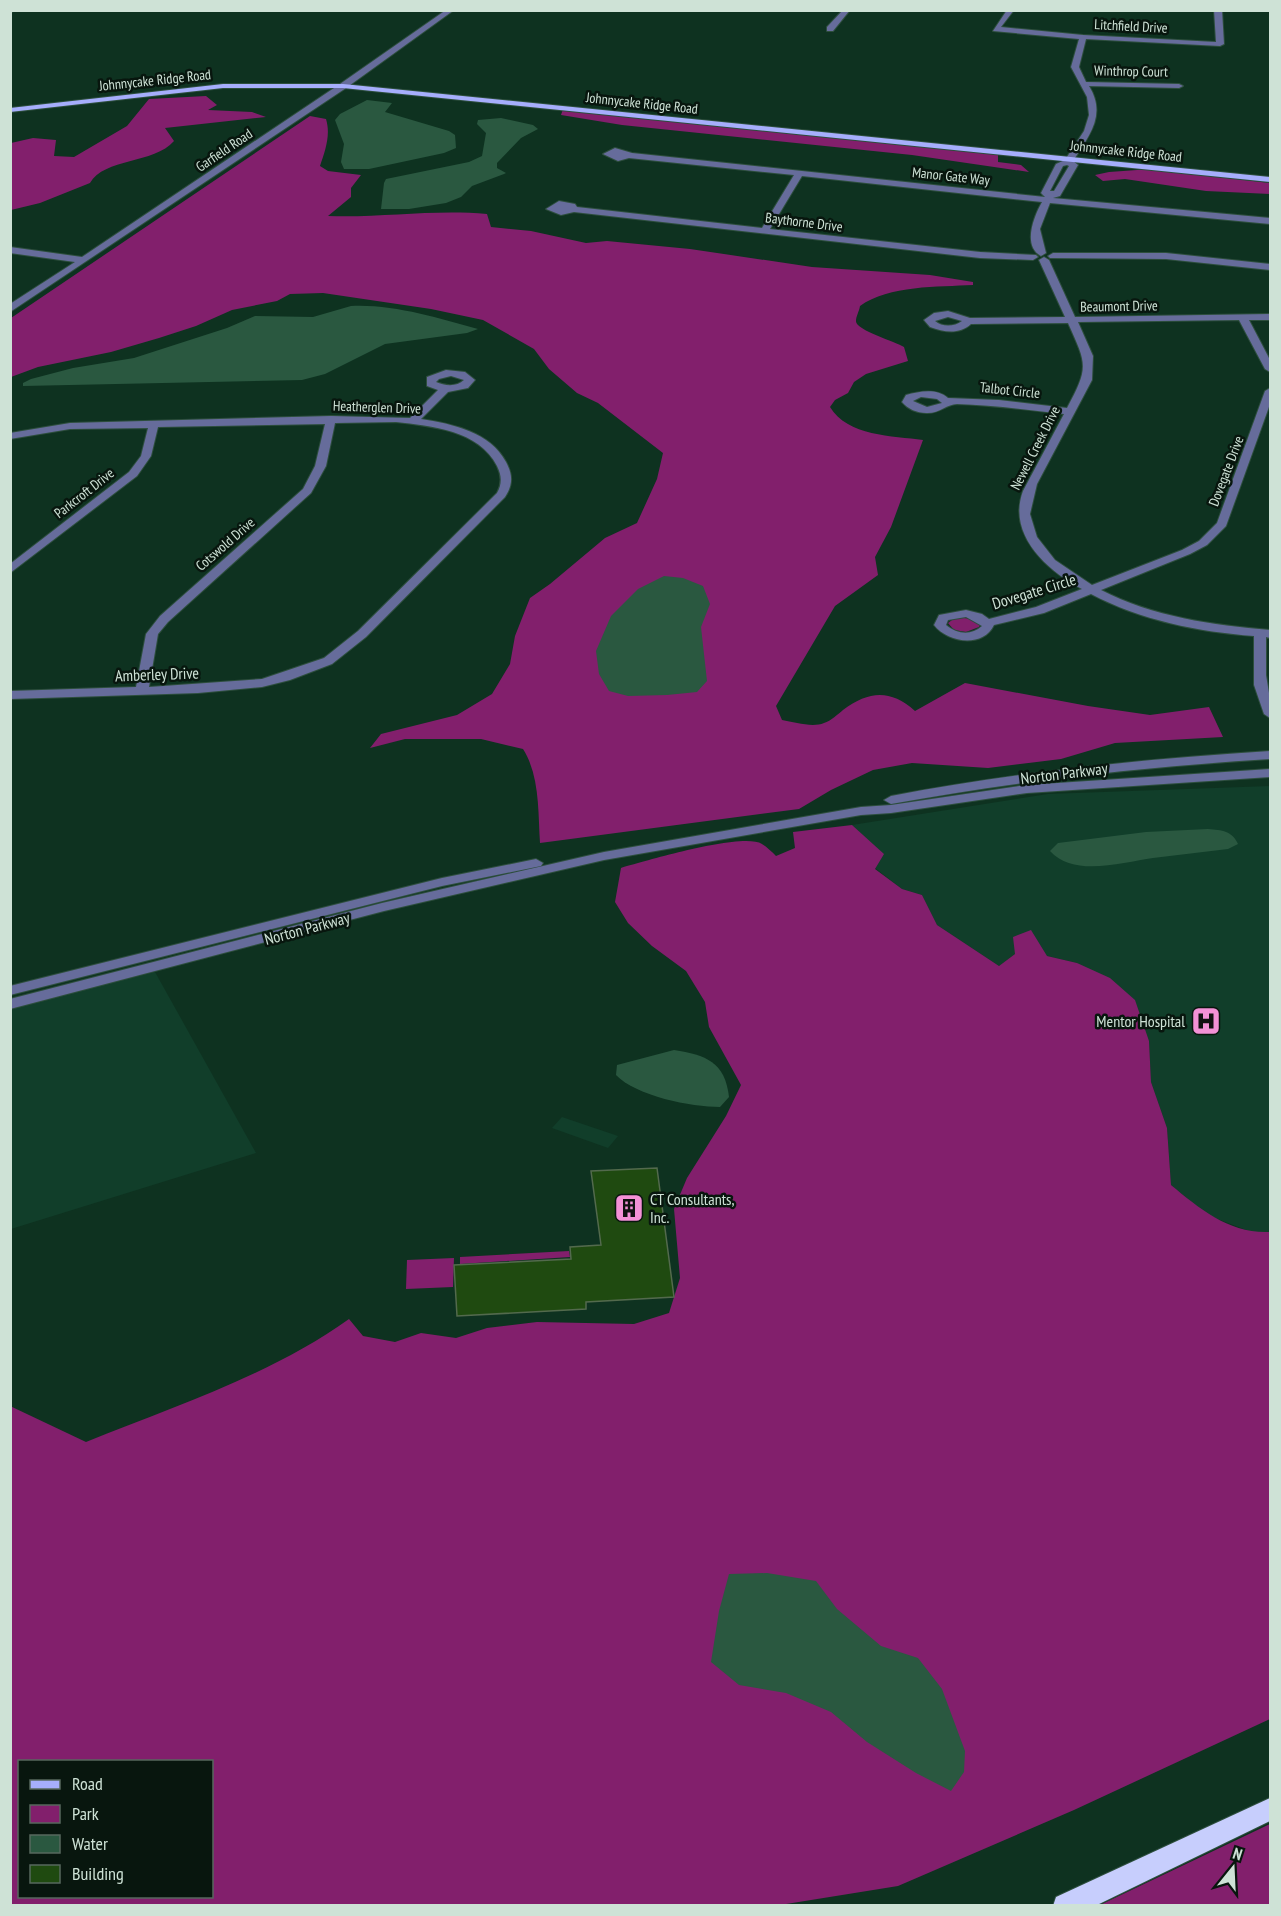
<svg xmlns="http://www.w3.org/2000/svg" width="1281" height="1916" font-family="'PT Sans Narrow',sans-serif">
<style>
.built{fill:#113e2a}
.green{fill:#821f6c;fill-rule:evenodd}
.water{fill:#2a5840}
.building{fill:#1f4a10;stroke:#536a4d;stroke-width:1.5}
.lines{fill:none;stroke-linecap:round;stroke-linejoin:round}
.minor-casing{stroke:#2d4e3d;stroke-width:2}
.major-casing{stroke:#2d4e3d;stroke-width:2}
.highway-casing{stroke:#2d4e3d;stroke-width:2}
.minor{fill:#666c9b;fill-rule:evenodd}
.major{fill:#a6aefc;fill-rule:evenodd}
.highway{fill:#c7cefd;fill-rule:evenodd}
.labels{text-anchor:middle;stroke-width:5;stroke-linejoin:round;paint-order:stroke}
.far-street-label{font-size:14px;fill:#cee2d6;stroke:#08160e}
.street-label{font-size:16px;fill:#cee2d6;stroke:#08160e}
.poi-label{font-size:16px;fill:#cee2d6;stroke:#08160e;text-anchor:end}
</style>
<rect width="100%" height="100%" fill="#0e3220"/>
<g class="built">
<path d="M1270 786V1232L1254 1233 1207 1215 1171 1185 1167 1128 1151 1082 1149 1041 1077 963 1047 956 1015 954 999 966 937 925 922 895 902 889 875 868 883 854 852 825 1048 794Z"/>
<path d="M155 972 256 1153 11 1229 10 1007Z"/>
<path d="M562 1117 618 1136 608 1148 552 1128Z"/>
</g>
<g class="green">
<path d="M206 96 217 105 208 110 252 112 266 117 165 128 174 141C154 164 104 158 90 183L40 203 11 210V143L33 138 56 140 54 156 74 157 127 126 149 99Z"/>
<path d="M563 109 998 154V162L1021 165 1029 172 912 155 622 125 561 115Z"/>
<path d="M310 116 326 119C331 135 325 151 320 166L328 171 361 175 351 188V197L328 216C381 218 434 209 487 214L491 227 531 231 586 243 607 241 690 249 812 267 930 275 973 282V285C938 287 889 285 860 306 859 312 856 316 856 321 855 330 896 342 904 347L908 361 866 374 854 382 848 393 835 400 830 407C847 436 893 436 923 440L891 527 875 557 878 575 835 606 776 706 782 720C795 722 812 728 824 723 831 721 838 714 843 710 869 691 890 689 915 711L965 683 1088 706 1150 715 1209 707 1223 737 1115 743 1061 759 988 768 912 763 873 770 831 790 799 809 540 843C538 812 540 776 523 749L481 739H405L370 748 381 734 457 715 492 694 510 664 515 636 530 598 550 584 605 538 637 523 657 479 663 453 598 403 577 393 549 369 534 349 483 320 431 309 323 293 290 294 277 301 232 310 196 326 159 338 111 352 38 367 11 377V318Z"/>
<path d="M1151 169 1270 183V194L1206 191 1125 179 1103 181 1095 175 1109 172Z"/>
<path d="M956 617 973 619 980 625 979 627 966 632 954 630 948 623Z"/>
<path d="M852 825 884 854 875 869 902 889 922 895 937 925 999 966 1015 954 1013 937 1031 930 1047 956 1077 963 1110 978 1135 1000 1149 1041 1151 1082 1167 1128 1171 1185C1200 1209 1230 1234 1270 1232V1719L1074 1810 898 1886 780 1905H11L10 1406 86 1442C175 1406 271 1375 349 1319L363 1336 395 1342 421 1333 456 1338 487 1328 537 1322 634 1324 669 1313 680 1278 674 1209 687 1178 726 1116 741 1085 709 1027 705 1002 686 971 652 946 628 923 615 902 621 868C646 861 742 832 762 844 767 847 772 852 776 856L795 848 793 832ZM20 1762H212V1896H20Z"/>
<path d="M569 1251 570 1257 460 1264V1257Z"/>
<path d="M454 1258 453 1287 406 1289 407 1260Z"/>
<path d="M1270 1824V1905H1100Z"/>
</g>
<g class="water">
<path d="M367 100 392 103 385 112 449 131 455 135 456 148 444 153 369 169H344L341 162 344 144 335 120 340 114Z"/>
<path d="M501 118 533 125 538 129 521 138 497 163V168L506 173 504 174 472 186 461 197 446 203 409 209H381L384 183 386 179 469 162 482 156 486 133 477 124 478 120Z"/>
<path d="M351 306C394 304 437 318 478 329L467 333 385 344 325 374 302 380 23 386V383L31 379 73 368 134 358 227 328 255 316 313 317Z"/>
<path d="M664 576 683 578 703 586 710 604 701 627 707 681 697 692 667 695 628 696 609 691 599 674 596 651 611 616 638 589Z"/>
<path d="M1208 829C1222 830 1232 831 1238 844L1228 849C1203 852 1178 855 1153 858 1123 862 1074 878 1050 851L1058 843 1146 832Z"/>
<path d="M674 1050C706 1055 725 1062 729 1097L720 1107C691 1107 636 1096 616 1075L617 1065Z"/>
<path d="M767 1573 816 1581 837 1609 881 1646 918 1658 942 1689 965 1751 964 1772 951 1791 916 1773 867 1742 831 1712 786 1693 739 1685 711 1662 719 1611 729 1574Z"/>
</g>
<path class="building" d="M657 1168 674 1297 586 1302V1309L457 1316 454 1265 571 1259 570 1247 601 1245 591 1171Z"/>
<g class="lines">
<g class="minor-casing">
<g id="minor">
<path d="M10 10H15L10 13Z"/>
<path d="M446 10H454L346 88 10 312V304L75 262 10 253V247L82 257 340 84Z"/>
<path d="M843 10H850L833 31H827V27Z"/>
<path d="M1007 10H1014L1001 27 1083 35 1216 42 1214 10H1222L1224 44 1220 46 1086 39 1079 67 1086 82 1179 84 1183 86 1179 88 1089 86C1107 115 1089 136 1073 161L1078 165 1060 196 1053 198 1270 218V224L1050 203 1040 229 1046 253 1041 256C1022 246 1034 216 1042 202L802 176 770 229 980 252 1036 255 1038 257 1033 260 980 258 574 212 561 215 546 209 559 201 575 204 577 207 762 228 794 175 629 158 618 161 603 154 615 148 632 153 1045 197 1041 193 1056 164 1065 160 1084 131 1089 115 1087 97 1071 67 1079 39 993 31ZM1067 165 1069 166 1054 191H1050L1063 166Z"/>
<path d="M1053 253H1166L1270 264V270L1166 259 1050 258 1048 256Z"/>
<path d="M1044 257 1049 260 1075 317 1270 314V320H1249L1270 360V372L1265 369 1239 320 1078 322 1093 356 1092 380 1037 484 1030 514 1037 537 1055 560 1092 585 1182 550 1199 541 1217 523 1265 391 1270 388V404L1226 526 1207 545 1190 554 1101 590C1153 617 1213 625 1270 630V638L1266 637V675L1270 699V718L1264 714 1254 685V636C1199 632 1140 620 1091 594L1044 613 994 625C983 648 948 643 934 625L939 615 966 610 982 614 989 619 1036 607 1082 589C1046 570 1007 534 1023 491L1064 414C1028 410 993 405 957 404 947 404 939 414 926 413 917 413 908 409 902 402L906 395C920 391 937 388 948 398L999 400 1067 408C1089 367 1087 365 1068 323L971 324C959 335 944 332 930 327L924 320 934 313 948 311 970 318 1065 317 1039 260ZM948 317 962 321C954 327 942 327 935 321ZM921 397 937 399 942 403 927 407 913 401ZM966 617 982 626C971 636 957 634 946 625L948 620Z"/>
<path d="M446 370 465 372 475 380 468 388 448 392 421 419C453 424 490 432 506 462 513 475 513 485 505 497L366 637 332 664 290 680 262 687 198 693 10 699V691L136 687 146 634 160 616 303 489 315 466 325 424 158 427 151 456 137 476 10 573V564L129 472 141 456 148 428 70 429 10 439V433L70 423 331 416 410 418 438 390 427 386V377ZM451 376 464 380C457 387 445 386 436 382L439 379ZM396 422C431 426 479 430 497 466 502 476 502 484 497 493L358 631 324 658 262 679 149 687 158 634 168 622 311 493 326 466 335 423Z"/>
<path d="M1270 751V759C1143 767 1017 781 891 804L884 800 891 796C1017 772 1143 759 1270 751Z"/>
<path d="M1270 769V777L1027 793 891 813 861 815 604 860 384 911 10 1009V999L382 903 604 852 861 807 891 805 1027 785Z"/>
<path d="M536 859 543 863 541 866 442 886 10 995V986L442 878Z"/>
</g>
</g>
<g class="major-casing">
<path id="major" d="M223 84H343L1270 177V182L343 88H223L10 112V108Z"/>
</g>
<g class="highway-casing">
<path id="highway" d="M1270 1798V1821L1095 1906H1053L1056 1897Z"/>
</g>
<use href="#minor" class="minor"/>
<use href="#major" class="major"/>
<use href="#highway" class="highway"/>
</g>
<defs>
<g id="hospital-square" transform="scale(1.5)"><rect x="-9" y="-9" width="18" height="18" rx="4" fill="#f391d6" stroke="#08160e"/><path d="M-5-5h3v3.5h4V-5h3V5h-3V1.5h-4V5h-3Z" fill="#111"/></g>
<g id="building-square" transform="scale(1.5)"><rect x="-9" y="-9" width="18" height="18" rx="4" fill="#f391d6" stroke="#08160e"/><path d="M-4-6H4V6H1V3H-1V6H-4ZM-2.5-4.3h1.7v1.8h-1.7ZM.8-4.3h1.7v1.8H.8ZM-2.5-1h1.7V.8h-1.7ZM.8-1h1.7V.8H.8Z" fill="#111"/></g>
</defs>
<g fill-rule="evenodd">
<use href="#hospital-square" x="1206" y="1021"/>
<use href="#building-square" x="629" y="1208"/>
</g>
<g class="labels">
<g class="far-street-label">
<text transform="translate(1131 26) rotate(3)" y="5">Litchfield Drive</text>
<text transform="translate(1131 71) rotate(1)" y="5">Winthrop Court</text>
<text transform="translate(155 80) rotate(-6)" y="5">Johnnycake Ridge Road</text>
<text transform="translate(642 103) rotate(6)" y="5">Johnnycake Ridge Road</text>
<text transform="translate(224 150) rotate(-34)" y="5">Garfield Road</text>
<text transform="translate(1126 151) rotate(6)" y="5">Johnnycake Ridge Road</text>
<text transform="translate(951 176) rotate(6)" y="5">Manor Gate Way</text>
<text transform="translate(804 222) rotate(7)" y="5">Baythorne Drive</text>
<text transform="translate(1119 306) rotate(-1)" y="5">Beaumont Drive</text>
<text transform="translate(1010 390) rotate(6)" y="5">Talbot Circle</text>
<text transform="translate(377 407) rotate(2)" y="5">Heatherglen Drive</text>
<text transform="translate(1035 448) rotate(-63)" y="5">Newell Creek Drive</text>
<text transform="translate(1226 471) rotate(-69)" y="5">Dovegate Drive</text>
<text transform="translate(84 493) rotate(-38)" y="5">Parkcroft Drive</text>
<text transform="translate(225 544) rotate(-41)" y="5">Cotswold Drive</text>
</g>
<g class="street-label">
<text transform="translate(1034 591) rotate(-17)" y="6">Dovegate Circle</text>
<text transform="translate(157 674) rotate(-2)" y="6">Amberley Drive</text>
<text transform="translate(1064 773) rotate(-7)" y="6">Norton Parkway</text>
<text transform="translate(307 928) rotate(-15)" y="6">Norton Parkway</text>
</g>
<g class="poi-label">
<text x="1185" y="1027">Mentor Hospital</text>
<text x="650" y="1205" text-anchor="start">CT Consultants,<tspan x="650" dy="18">Inc.</tspan></text>
</g>
</g>
<rect width="1281" height="1916" fill="none" stroke="#cee2d6" stroke-width="24"/>
<rect x="18" y="1760" width="195" height="138" fill="#08160e" stroke="#57685e" stroke-width="1.5"/>
<rect x="30" y="1780" width="30" height="9" fill="#a6aefc" stroke="#57685e" stroke-width="1.5"/>
<text x="72" y="1790" font-size="18" fill="#cee2d6">Road</text>
<rect x="30" y="1805" width="30" height="18" fill="#821f6c" stroke="#57685e" stroke-width="1.5"/>
<text x="72" y="1820" font-size="18" fill="#cee2d6">Park</text>
<rect x="30" y="1835" width="30" height="18" fill="#2a5840" stroke="#57685e" stroke-width="1.5"/>
<text x="72" y="1850" font-size="18" fill="#cee2d6">Water</text>
<rect x="30" y="1865" width="30" height="18" fill="#1f4a10" stroke="#57685e" stroke-width="1.5"/>
<text x="72" y="1880" font-size="18" fill="#cee2d6">Building</text>
<g transform="translate(1233 1868) rotate(18)" stroke="#08160e" stroke-width="4.5" paint-order="stroke">
<path d="M0-4.5L10 22L0 15L-10 22Z" fill="#cee2d6"/>
<text y="-9" font-size="16" font-weight="bold" text-anchor="middle" fill="#cee2d6">N</text>
</g>
</svg>
